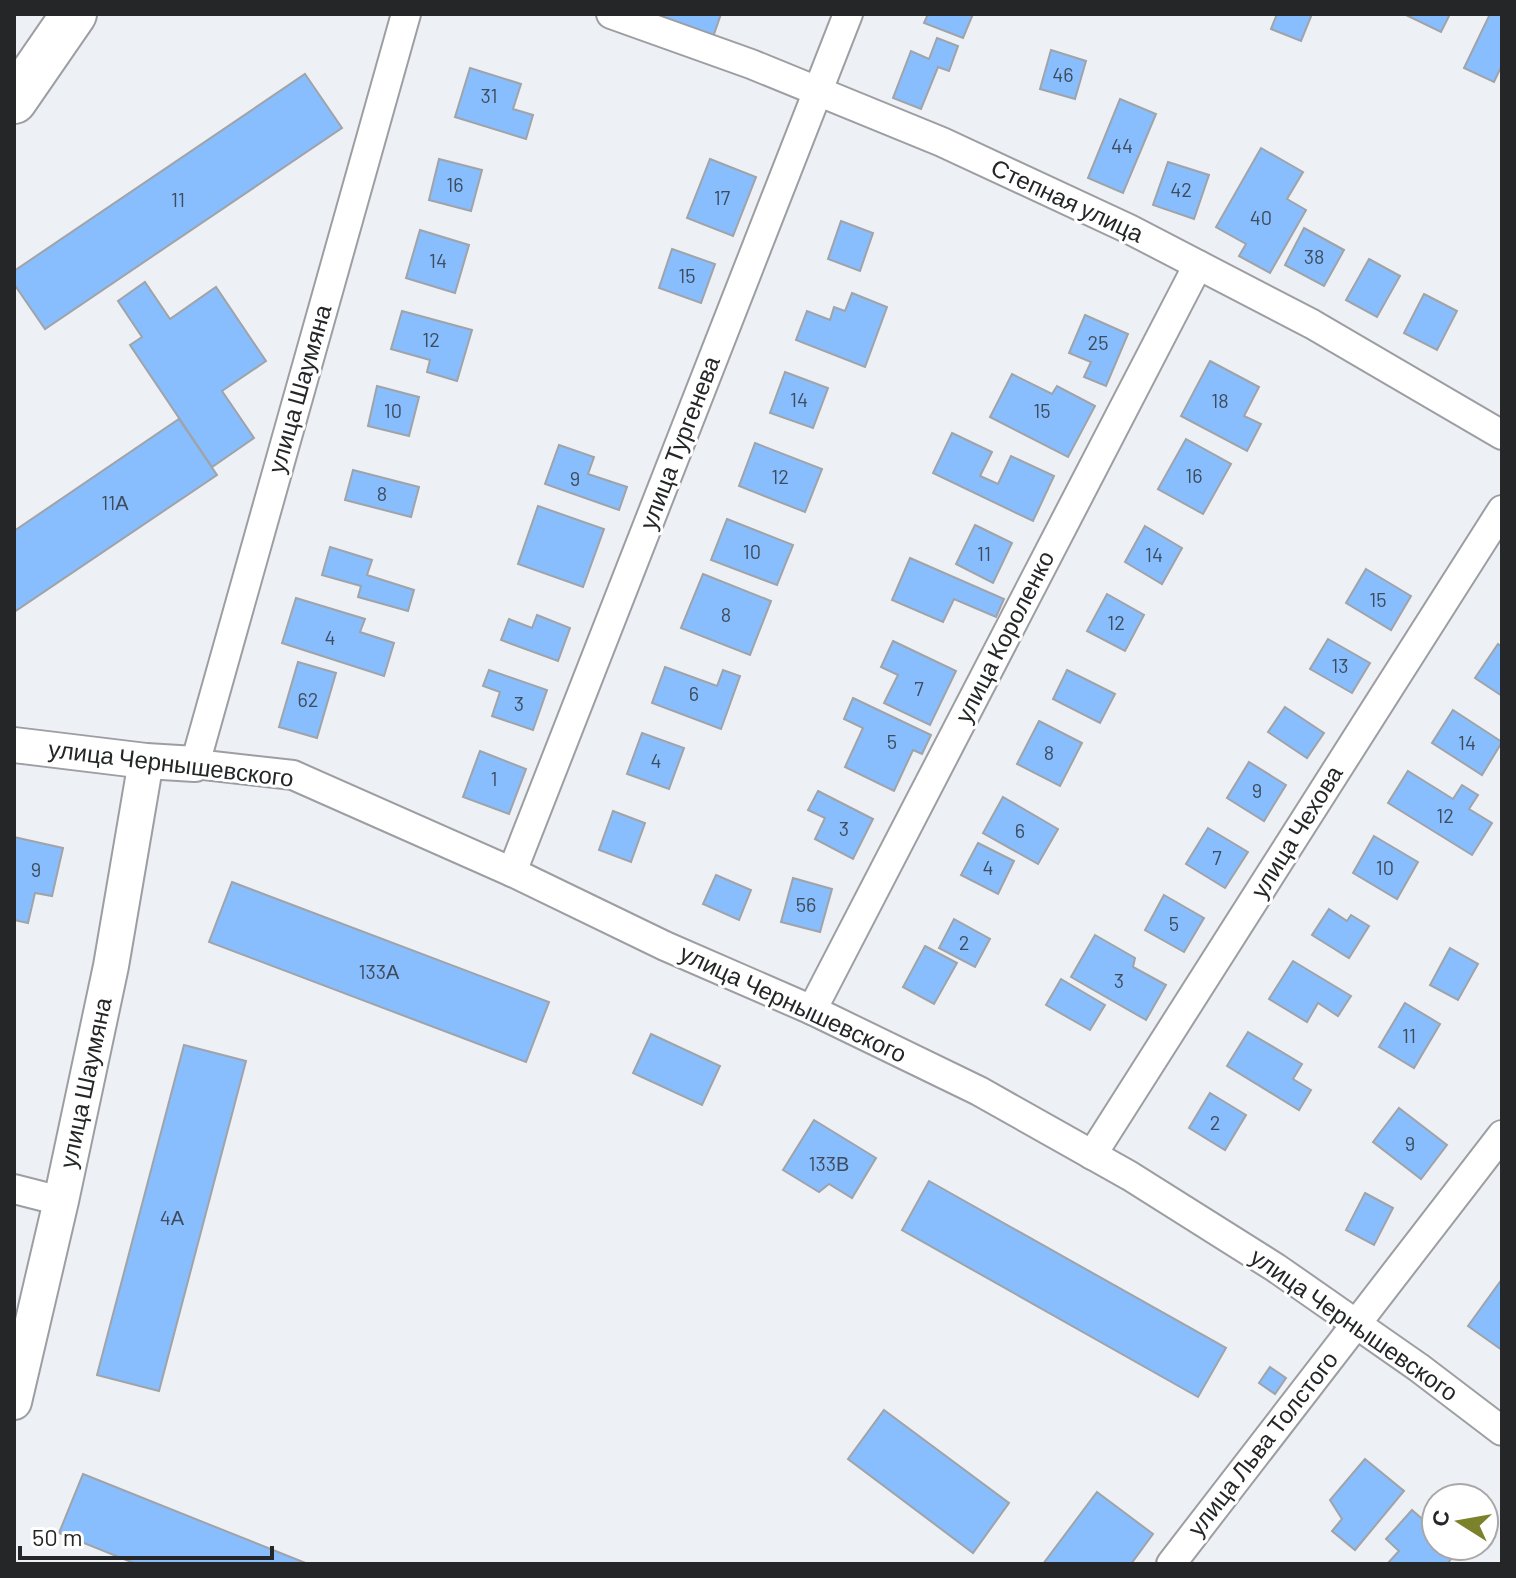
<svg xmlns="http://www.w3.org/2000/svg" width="1516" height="1578" font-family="Barlow,sans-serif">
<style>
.building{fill:#88befe;stroke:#a0a3a7;stroke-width:2}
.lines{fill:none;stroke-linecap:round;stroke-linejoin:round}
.minor-casing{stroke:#9c9ea2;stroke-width:32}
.tertiary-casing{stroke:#9c9ea2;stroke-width:38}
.primary-casing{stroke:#9c9ea2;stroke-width:48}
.minor{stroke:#fff;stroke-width:28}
.tertiary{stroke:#fff;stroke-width:34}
.primary{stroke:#fff;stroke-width:44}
.labels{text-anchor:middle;stroke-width:6;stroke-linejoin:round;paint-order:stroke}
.number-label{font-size:20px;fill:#3e4c5d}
.street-label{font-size:24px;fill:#252627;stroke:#fff}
</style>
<rect width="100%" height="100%" fill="#edf0f4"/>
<g class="building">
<path d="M657 14H721L713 37 656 17Z"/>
<path d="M928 14H973L963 38 924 23Z"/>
<path d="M1277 14H1312L1301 41 1271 29Z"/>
<path d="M1404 14H1450L1441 32Z"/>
<path d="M1490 14H1502V65L1494 82 1464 68Z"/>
<path d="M937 38 958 46 949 71 938 67 921 109 893 98 911 51 929 59Z"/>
<path d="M1051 50 1086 61 1075 99 1040 89Z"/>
<path d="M470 68 521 84 513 109 533 115 526 139 455 117Z"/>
<path d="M305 74 342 128 45 329 14 284V271Z"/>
<path d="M1120 99 1156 114 1123 193 1088 178Z"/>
<path d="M1261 148 1303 172 1287 199 1306 210 1270 273 1239 256 1246 244 1216 227Z"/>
<path d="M439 159 482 170 471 211 429 200Z"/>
<path d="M710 159 756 177 733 236 687 218Z"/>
<path d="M1168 162 1209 175 1194 219 1153 205Z"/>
<path d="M841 221 873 233 860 271 828 259Z"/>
<path d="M1304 228 1344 250 1324 286 1285 265Z"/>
<path d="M420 230 469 245 455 293 406 278Z"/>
<path d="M672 249 715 264 701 303 659 288Z"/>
<path d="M1369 259 1400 276 1377 317 1346 300Z"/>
<path d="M145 282 170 319 216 287 266 361 222 391 254 438 212 467 130 345 142 337 118 301Z"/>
<path d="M852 293 887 307 865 367 796 340 807 311 830 320 834 307 845 311Z"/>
<path d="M1424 294 1457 311 1437 350 1404 333Z"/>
<path d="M402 311 472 330 457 381 427 372 430 360 391 349Z"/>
<path d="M1085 315 1128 334 1106 386 1084 377 1091 362 1069 353Z"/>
<path d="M1210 361 1259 387 1244 416 1261 424 1247 451 1181 416Z"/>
<path d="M785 372 828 388 813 428 770 413Z"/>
<path d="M1012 374 1052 394 1057 386 1095 406 1068 457 990 417Z"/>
<path d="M377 386 419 397 409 436 368 426Z"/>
<path d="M179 419 217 475 14 612V531Z"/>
<path d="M952 433 992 452 980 476 998 484 1011 456 1054 476 1033 521 933 473Z"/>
<path d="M1186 439 1231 464 1203 514 1158 489Z"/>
<path d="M755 443 822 469 805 512 739 486Z"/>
<path d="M559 445 594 457 588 474 627 487 619 510 545 484Z"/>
<path d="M353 470 419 487 411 517 345 500Z"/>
<path d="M538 506 604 529 583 587 518 564Z"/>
<path d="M727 519 793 545 777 585 711 560Z"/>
<path d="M975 525 1012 543 993 583 956 564Z"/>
<path d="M1145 526 1182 548 1162 584 1125 562Z"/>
<path d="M330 547 372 560 367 575 414 590 408 611 358 597 361 586 322 575Z"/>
<path d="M910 558 1004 599 996 617 954 599 943 622 892 600Z"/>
<path d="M1366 569 1411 596 1391 630 1346 603Z"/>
<path d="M703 574 771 601 750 655 681 628Z"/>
<path d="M1107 594 1144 615 1125 651 1087 631Z"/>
<path d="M296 598 365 619 360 632 394 643 384 676 282 643Z"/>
<path d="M537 615 570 628 558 661 501 640 509 619 532 628Z"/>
<path d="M1328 639 1370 663 1352 693 1310 669Z"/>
<path d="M893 641 956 671 930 725 884 703 898 675 881 667Z"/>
<path d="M1498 644 1502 647V696L1475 678Z"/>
<path d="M298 662 336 673 317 738 279 727Z"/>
<path d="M665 667 717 686 723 670 740 676 721 729 652 703Z"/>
<path d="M489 670 547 690 533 730 492 716 500 692 483 686Z"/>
<path d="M1067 670 1115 694 1100 723 1053 699Z"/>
<path d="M853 698 931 735 922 754 913 750 894 791 845 767 863 728 844 719Z"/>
<path d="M1285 707 1324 733 1307 758 1268 732Z"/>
<path d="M1453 710 1502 742 1482 775 1432 743Z"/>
<path d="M1039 721 1082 743 1060 786 1017 764Z"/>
<path d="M642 733 684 748 669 789 627 774Z"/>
<path d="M480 751 526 769 509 814 463 797Z"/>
<path d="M1249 762 1286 785 1264 821 1227 798Z"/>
<path d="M1408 771 1453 799 1462 785 1478 795 1469 809 1492 823 1472 855 1388 803Z"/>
<path d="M818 791 873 819 853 859 815 839 825 818 808 810Z"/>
<path d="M1003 797 1058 829 1038 864 983 833Z"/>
<path d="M613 811 645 823 631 862 599 850Z"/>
<path d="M1208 828 1248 852 1225 888 1186 864Z"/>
<path d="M1374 836 1418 862 1397 899 1353 873Z"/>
<path d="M14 837 63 848 52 896 35 893 28 923 14 920Z"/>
<path d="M978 843 1014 861 998 894 961 875Z"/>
<path d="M716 875 751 890 739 920 703 904Z"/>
<path d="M793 878 832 889 820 932 781 922Z"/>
<path d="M232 882 549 1002 526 1062 209 942Z"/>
<path d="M1164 895 1204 918 1184 952 1145 930Z"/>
<path d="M1329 909 1347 921 1351 915 1369 926 1349 958 1312 935Z"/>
<path d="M954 919 990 939 975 967 939 948Z"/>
<path d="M1095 935 1135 958 1133 967 1166 985 1146 1020 1071 977Z"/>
<path d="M925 946 957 963 934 1004 903 987Z"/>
<path d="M1450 948 1478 964 1458 1000 1430 985Z"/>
<path d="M1293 961 1351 996 1338 1016 1318 1003 1307 1022 1269 999Z"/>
<path d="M1061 979 1105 1005 1090 1030 1046 1005Z"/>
<path d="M1405 1003 1440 1024 1414 1068 1379 1047Z"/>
<path d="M1248 1032 1302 1064 1293 1079 1311 1090 1299 1110 1227 1066Z"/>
<path d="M651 1034 720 1066 702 1105 633 1073Z"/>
<path d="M184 1045 246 1061 159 1391 97 1375Z"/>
<path d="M1210 1093 1246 1115 1225 1150 1189 1128Z"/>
<path d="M1399 1108 1447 1145 1421 1179 1373 1142Z"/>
<path d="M814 1120 876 1158 852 1198 829 1184 819 1192 783 1170Z"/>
<path d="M929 1181 1226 1348 1198 1397 902 1230Z"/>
<path d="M1365 1193 1393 1208 1374 1245 1346 1230Z"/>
<path d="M1502 1279V1350L1468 1326Z"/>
<path d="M1270 1367 1286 1378 1275 1394 1259 1383Z"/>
<path d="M884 1410 1009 1503 973 1553 848 1459Z"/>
<path d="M1365 1459 1404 1491 1355 1550 1332 1531 1342 1519 1330 1500Z"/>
<path d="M83 1474 308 1564H136L59 1533Z"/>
<path d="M1097 1492 1153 1534 1131 1564H1043Z"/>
<path d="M1412 1510 1436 1531V1546H1453L1458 1551 1447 1564H1387L1399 1551 1386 1539Z"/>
</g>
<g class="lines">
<g class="minor-casing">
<g id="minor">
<path d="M406 14 195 764 293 775 512 872 665 946 812 1010 979 1091 1130 1176 1276 1268 1418 1367 1502 1431"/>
<path d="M611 14 751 64 942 142 1129 229 1312 324 1502 435"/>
<path d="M512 872 848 14"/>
<path d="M812 1010 1198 265"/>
<path d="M1092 1155 1502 510"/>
<path d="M14 1189 61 1201"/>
<path d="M1171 1564 1502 1135"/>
</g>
</g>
<g class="tertiary-casing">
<g id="tertiary">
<path d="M14 745 146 761 195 764"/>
<path d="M14 1402 61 1201 111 966 146 761"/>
</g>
</g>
<g class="primary-casing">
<path id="primary" d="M14 101 74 14"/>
</g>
<use href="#minor" class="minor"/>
<use href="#tertiary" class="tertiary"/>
<use href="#primary" class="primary"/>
</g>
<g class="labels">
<g class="number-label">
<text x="1063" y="82">46</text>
<text x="489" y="103">31</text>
<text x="1122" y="153">44</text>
<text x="455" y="192">16</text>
<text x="1181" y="197">42</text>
<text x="722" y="205">17</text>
<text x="178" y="207">11</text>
<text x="1261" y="225">40</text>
<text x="1314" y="264">38</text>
<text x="438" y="268">14</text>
<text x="687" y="283">15</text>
<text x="431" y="347">12</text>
<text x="1098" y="350">25</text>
<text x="799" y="407">14</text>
<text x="1220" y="408">18</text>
<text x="393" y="418">10</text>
<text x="1042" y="418">15</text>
<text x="1194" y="483">16</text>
<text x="780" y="484">12</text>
<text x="575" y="486">9</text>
<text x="382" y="501">8</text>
<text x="115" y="510">11А</text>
<text x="752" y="559">10</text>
<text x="984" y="561">11</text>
<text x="1154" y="562">14</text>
<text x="1378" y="607">15</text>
<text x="726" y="622">8</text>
<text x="1116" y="630">12</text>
<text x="330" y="645">4</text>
<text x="1340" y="673">13</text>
<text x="919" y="696">7</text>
<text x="694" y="701">6</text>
<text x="308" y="707">62</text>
<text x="519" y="711">3</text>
<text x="892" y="749">5</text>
<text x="1467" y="750">14</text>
<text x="1049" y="760">8</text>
<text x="656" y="768">4</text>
<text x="494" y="786">1</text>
<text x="1257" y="798">9</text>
<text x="1445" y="823">12</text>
<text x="844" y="836">3</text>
<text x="1020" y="838">6</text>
<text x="1217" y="865">7</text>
<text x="988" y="875">4</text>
<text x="1385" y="875">10</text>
<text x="36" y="877">9</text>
<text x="806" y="912">56</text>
<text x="1174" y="931">5</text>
<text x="964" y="950">2</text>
<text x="379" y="979">133А</text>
<text x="1119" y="988">3</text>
<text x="1409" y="1043">11</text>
<text x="1215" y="1130">2</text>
<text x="1410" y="1151">9</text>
<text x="829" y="1171">133В</text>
<text x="172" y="1225">4А</text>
</g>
<g class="street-label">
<text transform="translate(1067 201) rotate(25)" y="8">Степная улица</text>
<text transform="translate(300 389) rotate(-74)" y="8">улица Шаумяна</text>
<text transform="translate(680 443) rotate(-69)" y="8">улица Тургенева</text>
<text transform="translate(1005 637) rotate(-63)" y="8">улица Короленко</text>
<text transform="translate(171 764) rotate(7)" y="8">улица Чернышевского</text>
<text transform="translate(1297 832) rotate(-58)" y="8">улица Чехова</text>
<text transform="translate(793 1004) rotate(25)" y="8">улица Чернышевского</text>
<text transform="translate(86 1083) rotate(-78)" y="8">улица Шаумяна</text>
<text transform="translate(1354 1325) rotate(35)" y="8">улица Чернышевского</text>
<text transform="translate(1263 1444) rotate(-52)" y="8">улица Льва Толстого</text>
</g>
</g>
<rect width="1516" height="1578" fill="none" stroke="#252627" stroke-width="32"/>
<g transform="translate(1460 1522) rotate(281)"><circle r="38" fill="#ffffff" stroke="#a8a8a9" stroke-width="2"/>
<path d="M0-6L14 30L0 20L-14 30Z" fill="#7c812b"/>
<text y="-12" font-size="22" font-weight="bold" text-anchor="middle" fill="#252627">С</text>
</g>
<path d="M20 1546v12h252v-12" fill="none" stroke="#252627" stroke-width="4"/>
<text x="32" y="1546" font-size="24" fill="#252627" stroke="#ffffff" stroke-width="6" paint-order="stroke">50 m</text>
</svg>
